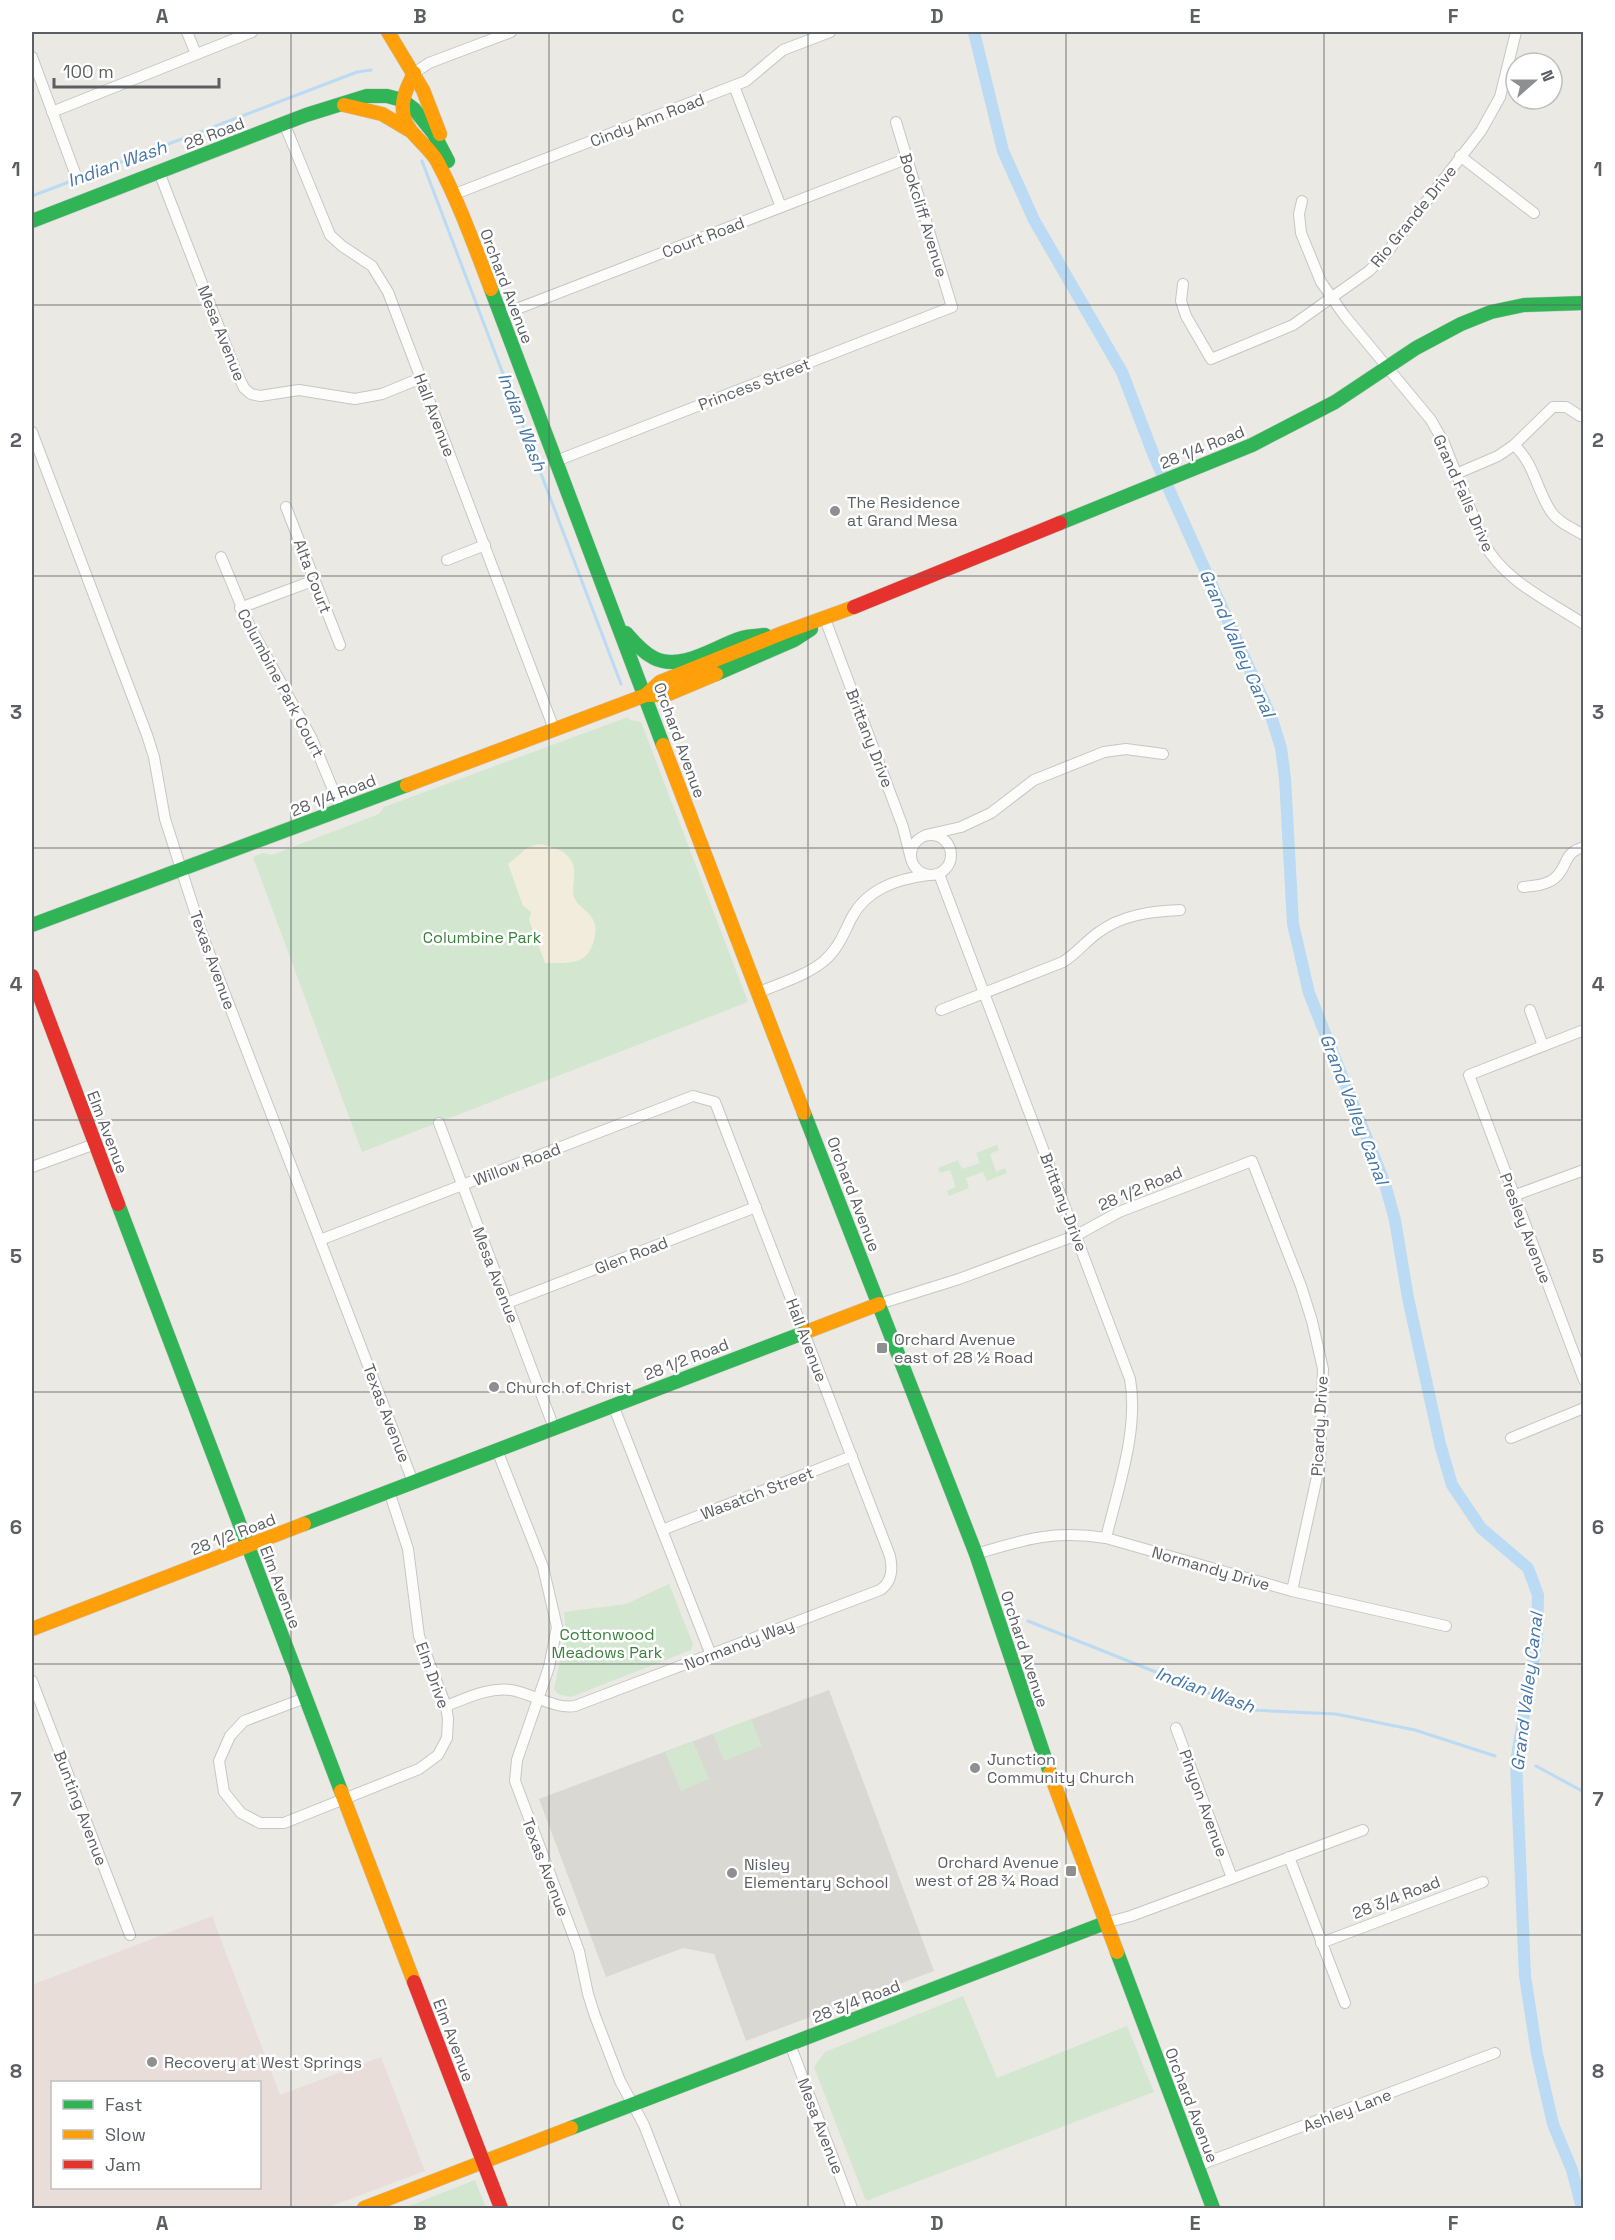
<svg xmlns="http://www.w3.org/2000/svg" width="1615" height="2240" font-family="'Space Grotesk',sans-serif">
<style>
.education{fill:#dad8d3}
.medical{fill:#e9ddd9;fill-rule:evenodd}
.green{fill:#d3e6d0}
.sand{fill:#f1ecdb}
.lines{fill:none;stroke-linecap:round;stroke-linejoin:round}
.stream{stroke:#badbf3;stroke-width:3}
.canal{stroke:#badbf3;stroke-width:12}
.street-casing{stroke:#c6c6c5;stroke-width:12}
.fast-casing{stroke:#c7c7c6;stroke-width:15}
.slow-casing{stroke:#c7c7c6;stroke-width:15}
.jam-casing{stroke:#c7c7c6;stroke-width:15}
.street{stroke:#fcfcfb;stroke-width:10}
.fast{stroke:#30b455;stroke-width:14}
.slow{stroke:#ff9f0a;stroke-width:14}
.jam{stroke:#e5322d;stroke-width:14}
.grid{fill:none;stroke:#5b5e62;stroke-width:1.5;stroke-opacity:0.55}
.poi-dot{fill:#8d8f90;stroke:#fff;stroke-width:2}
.labels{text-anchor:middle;stroke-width:5;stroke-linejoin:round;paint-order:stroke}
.street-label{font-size:16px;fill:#5b5e62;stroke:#fff}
.poi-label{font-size:16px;fill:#5b5e62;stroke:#fff;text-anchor:start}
.park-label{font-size:16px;fill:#3a813e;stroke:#fff}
.water-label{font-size:18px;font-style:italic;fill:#4576a9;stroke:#fff}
.neatline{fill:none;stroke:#5b5e62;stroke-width:2}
.grid-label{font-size:20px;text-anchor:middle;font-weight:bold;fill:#5b5e62}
</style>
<rect width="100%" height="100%" fill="#eae9e4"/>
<path class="education" d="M829 1690 934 1971 746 2041 714 1954 683 1948 606 1977 539 1799Z"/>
<path class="medical" d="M212 1916 280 2095 381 2057 425 2171 326 2208H32V1985ZM52 2082H260V2188H52Z"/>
<g class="green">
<path d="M628 717 630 720 641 722 748 1002 362 1152 253 857 263 853 272 855 379 814 384 807Z"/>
<path d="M997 1145 999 1150 990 1154 996 1172 1005 1168 1007 1173 987 1181 983 1172 966 1178 969 1188 949 1196 947 1191 956 1187 950 1170 940 1173 938 1168 958 1160 962 1169 980 1163 976 1153Z"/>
<path d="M669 1584 693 1644 691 1650 571 1697 558 1694 554 1689 566 1634 564 1612 626 1604Z"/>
<path d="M751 1719 762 1746 724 1761 713 1734Z"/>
<path d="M693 1741 709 1779 681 1791 665 1752Z"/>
<path d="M963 1996 997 2078 1127 2026 1154 2092 866 2201 814 2067 825 2052Z"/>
<path d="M475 2180 486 2208H404Z"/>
</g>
<path class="sand" d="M538 844C558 847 577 854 574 878 574 886 571 893 576 901 580 907 588 911 592 918 597 925 596 932 594 940 588 966 567 963 545 963L529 920 531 912 523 906 508 864 527 848Z"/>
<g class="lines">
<g class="stream">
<path d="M422 161 621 684"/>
<path d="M32 196 357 72 371 70"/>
<path d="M1028 1621 1251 1710 1336 1714 1415 1730 1495 1756"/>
<path d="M1536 1766 1584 1792"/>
</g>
<path class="canal" d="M974 32 1003 151 1034 220 1122 372 1154 456 1272 719 1281 748 1285 778 1293 924 1309 993 1385 1184 1395 1220 1408 1298 1440 1444 1452 1485 1481 1528 1528 1568 1538 1595 1537 1638 1516 1762 1525 1976 1537 2054 1553 2124 1572 2170 1582 2208"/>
<g class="street-casing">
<g id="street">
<path d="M187 32 196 54"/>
<path d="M32 57 75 173"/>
<path d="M414 73 429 63 511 32"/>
<path d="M734 86 781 207"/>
<path d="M52 112 252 32"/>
<path d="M284 123 330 235 342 246 372 266 388 292 554 729"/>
<path d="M1460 156 1534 213"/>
<path d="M159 172 235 369 244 388 251 394 260 396 299 390 355 399 382 394 421 378"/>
<path d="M455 194 746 81 783 50 830 32"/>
<path d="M1302 201 1299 214 1301 233 1321 282 1344 315 1431 420 1444 443 1484 543C1504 581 1549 601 1584 624"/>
<path d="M1183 284 1181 301 1186 316 1211 359 1293 325 1369 271 1385 255 1481 131 1500 97 1516 32"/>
<path d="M501 315 906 159"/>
<path d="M32 432 147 735 154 757 165 819 203 937 413 1482"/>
<path d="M1514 445C1534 463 1536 488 1550 510 1557 522 1572 528 1584 535"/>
<path d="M556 461 952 307 896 122"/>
<path d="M1456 474 1498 456 1514 445 1553 407H1566L1580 416"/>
<path d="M286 507 340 645"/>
<path d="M221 557 250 627 312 739 341 809"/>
<path d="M447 560 485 545"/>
<path d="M240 608 315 580"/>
<path d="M825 619 903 827 911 859"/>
<circle cx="931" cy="855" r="20"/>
<path d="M926 835 961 827 991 813 1034 780 1104 752 1126 749 1163 754"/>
<path d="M939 874 1130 1379C1139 1430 1118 1488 1106 1538"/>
<path d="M1523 887C1534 886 1547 885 1555 878 1568 867 1563 852 1584 847"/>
<path d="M757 993C778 984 806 976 824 961 838 949 843 935 851 919 866 889 897 879 928 875"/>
<path d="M941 1010 1063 962C1077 953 1086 941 1099 932 1122 915 1152 911 1180 910"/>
<path d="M1530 1010 1543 1046"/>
<path d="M1584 1030 1469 1075 1584 1380"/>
<path d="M439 1123 554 1428"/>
<path d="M32 1167 95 1144"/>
<path d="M1513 1196 1584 1170"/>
<path d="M320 1240 693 1096 715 1102 890 1556C893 1570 892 1582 880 1590L575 1706C557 1710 530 1693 511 1690 488 1687 467 1698 446 1706"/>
<path d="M507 1303 756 1207"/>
<path d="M879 1304 959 1279 1077 1235 1119 1212 1252 1161 1301 1286 1312 1321 1323 1369 1320 1463 1292 1591"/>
<path d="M613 1405 711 1655"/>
<path d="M1511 1438 1584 1408"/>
<path d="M497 1450 543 1567 557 1627 549 1667 517 1760 515 1781 579 1951 588 1994 595 2016 620 2081 644 2125 676 2208"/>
<path d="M662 1530 852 1456"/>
<path d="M976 1554C1025 1539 1054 1530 1106 1538L1292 1591 1446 1626"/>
<path d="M32 1681 130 1935"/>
<path d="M305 1698 244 1721 230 1736 219 1761 224 1792 241 1813 260 1823H284L419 1769 438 1755 447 1738 448 1719 446 1706 419 1636 408 1549 389 1491"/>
<path d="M1176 1728 1232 1878"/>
<path d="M1289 1857 1345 2003"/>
<path d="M1105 1923 1131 1916 1363 1830"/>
<path d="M1321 1943 1483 1882"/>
<path d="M790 2044 852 2208"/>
<path d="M1197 2166 1495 2053"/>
</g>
</g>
<g class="fast-casing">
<g id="fast">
<path d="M32 221 306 115 367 96H387L402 100 414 109 434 134 448 161"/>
<path d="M491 289 663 745"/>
<path d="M1060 523 1252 445 1335 402 1416 348 1461 324 1491 312 1524 305 1584 303"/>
<path d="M626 633C634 642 642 652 654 658 682 672 715 646 742 638 749 636 757 636 765 635"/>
<path d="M716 674 794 640 811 629"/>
<path d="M32 925 407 785"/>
<path d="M804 1113 976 1554 1050 1773"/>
<path d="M118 1204 341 1791"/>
<path d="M304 1524 806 1332"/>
<path d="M1117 1952 1213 2208"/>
<path d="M571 2128 1105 1923"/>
</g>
</g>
<g class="slow-casing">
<g id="slow">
<path d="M388 32 423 90 440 134"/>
<path d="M414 73C407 88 400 100 404 117 408 134 428 145 437 161 459 202 474 245 491 289"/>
<path d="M344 105 382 114 409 130"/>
<path d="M646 695 660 682 785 632 854 607"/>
<path d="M663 745 804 1113"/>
<path d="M407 785 646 695H666L716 674"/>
<path d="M806 1332 879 1304"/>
<path d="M32 1629 304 1524"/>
<path d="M1050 1773 1117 1952"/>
<path d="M341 1791 414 1982"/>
<path d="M364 2208 571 2128"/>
</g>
</g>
<g class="jam-casing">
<g id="jam">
<path d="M854 607 1060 523"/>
<path d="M32 976 118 1204"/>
<path d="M414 1982 501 2208"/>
</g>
</g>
<use href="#street" class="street"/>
<use href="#fast" class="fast"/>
<use href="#slow" class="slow"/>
<use href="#jam" class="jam"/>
</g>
<path class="grid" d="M291 32V2208M549 32V2208M808 32V2208M1066 32V2208M1324 32V2208M32 305H1584M32 576H1584M32 848H1584M32 1120H1584M32 1392H1584M32 1664H1584M32 1935H1584"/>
<g class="poi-dot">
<circle cx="835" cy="511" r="6"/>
<rect x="876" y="1342" width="12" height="12" rx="3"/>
<circle cx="494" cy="1387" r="6"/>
<circle cx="975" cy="1768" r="6"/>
<rect x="1065" y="1865" width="12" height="12" rx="3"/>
<circle cx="732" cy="1873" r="6"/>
<circle cx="152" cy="2062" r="6"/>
</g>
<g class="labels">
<g class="street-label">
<text transform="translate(647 120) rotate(-21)" y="6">Cindy Ann Road</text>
<text transform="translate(214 133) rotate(-21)" y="6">28 Road</text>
<text transform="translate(924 215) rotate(73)" y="6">Bookcliff Avenue</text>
<text transform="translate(1413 216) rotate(-51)" y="6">Rio Grande Drive</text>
<text transform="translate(703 237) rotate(-21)" y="6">Court Road</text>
<text transform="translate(507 286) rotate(69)" y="6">Orchard Avenue</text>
<text transform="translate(222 333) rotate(68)" y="6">Mesa Avenue</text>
<text transform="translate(754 384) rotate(-21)" y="6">Princess Street</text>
<text transform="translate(435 415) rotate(69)" y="6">Hall Avenue</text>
<text transform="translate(1202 447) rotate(-22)" y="6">28 1/4 Road</text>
<text transform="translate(1464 493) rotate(66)" y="6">Grand Falls Drive</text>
<text transform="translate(313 576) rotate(69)" y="6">Alta Court</text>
<text transform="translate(281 683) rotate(62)" y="6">Columbine Park Court</text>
<text transform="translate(870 738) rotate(69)" y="6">Brittany Drive</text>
<text transform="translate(680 740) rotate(70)" y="6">Orchard Avenue</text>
<text transform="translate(333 795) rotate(-21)" y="6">28 1/4 Road</text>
<text transform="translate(213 960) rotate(70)" y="6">Texas Avenue</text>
<text transform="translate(108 1132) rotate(69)" y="6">Elm Avenue</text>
<text transform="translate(517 1164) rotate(-21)" y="6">Willow Road</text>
<text transform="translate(1140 1188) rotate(-23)" y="6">28 1/2 Road</text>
<text transform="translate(854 1194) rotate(69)" y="6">Orchard Avenue</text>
<text transform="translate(1064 1202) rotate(69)" y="6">Brittany Drive</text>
<text transform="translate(1526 1228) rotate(69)" y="6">Presley Avenue</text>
<text transform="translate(631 1255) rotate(-21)" y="6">Glen Road</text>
<text transform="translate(496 1275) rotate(69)" y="6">Mesa Avenue</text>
<text transform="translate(807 1340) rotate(69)" y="6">Hall Avenue</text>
<text transform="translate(686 1359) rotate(-21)" y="6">28 1/2 Road</text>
<text transform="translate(387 1413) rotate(69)" y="6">Texas Avenue</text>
<text transform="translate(1319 1426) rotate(-87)" y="6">Picardy Drive</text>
<text transform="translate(757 1493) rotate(-21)" y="6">Wasatch Street</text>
<text transform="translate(233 1534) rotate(-21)" y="6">28 1/2 Road</text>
<text transform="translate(1211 1568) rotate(16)" y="6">Normandy Drive</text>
<text transform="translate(281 1587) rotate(69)" y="6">Elm Avenue</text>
<text transform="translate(739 1644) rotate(-21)" y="6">Normandy Way</text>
<text transform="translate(1025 1649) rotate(72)" y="6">Orchard Avenue</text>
<text transform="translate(433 1675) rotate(70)" y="6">Elm Drive</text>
<text transform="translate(1204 1803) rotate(70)" y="6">Pinyon Avenue</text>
<text transform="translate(81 1808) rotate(69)" y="6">Bunting Avenue</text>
<text transform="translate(546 1867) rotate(69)" y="6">Texas Avenue</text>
<text transform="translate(1396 1897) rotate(-21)" y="6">28 3/4 Road</text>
<text transform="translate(856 2001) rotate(-21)" y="6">28 3/4 Road</text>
<text transform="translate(454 2040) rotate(69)" y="6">Elm Avenue</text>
<text transform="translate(1192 2105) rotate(69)" y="6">Orchard Avenue</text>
<text transform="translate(1347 2110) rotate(-21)" y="6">Ashley Lane</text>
<text transform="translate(821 2126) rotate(69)" y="6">Mesa Avenue</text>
</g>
<g class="poi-label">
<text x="847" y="508">The Residence<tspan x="847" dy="18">at Grand Mesa</tspan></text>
<text x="894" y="1345">Orchard Avenue<tspan x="894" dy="18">east of 28 ½ Road</tspan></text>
<text x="506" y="1393">Church of Christ</text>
<text x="987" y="1765">Junction<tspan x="987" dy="18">Community Church</tspan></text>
<text x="1059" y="1868" text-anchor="end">Orchard Avenue<tspan x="1059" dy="18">west of 28 ¾ Road</tspan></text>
<text x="744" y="1870">Nisley<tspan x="744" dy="18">Elementary School</tspan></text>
<text x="164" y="2068">Recovery at West Springs</text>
</g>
<g class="park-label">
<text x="482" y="943">Columbine Park</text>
<text x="607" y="1640">Cottonwood<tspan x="607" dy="18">Meadows Park</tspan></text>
</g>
<g class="water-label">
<text transform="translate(117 164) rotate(-20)" y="6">Indian Wash</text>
<text transform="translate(522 422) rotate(69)" y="6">Indian Wash</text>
<text transform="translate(1237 643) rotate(66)" y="6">Grand Valley Canal</text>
<text transform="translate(1354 1109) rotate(69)" y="6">Grand Valley Canal</text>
<text transform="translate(1205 1690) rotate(20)" y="6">Indian Wash</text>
<text transform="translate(1527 1692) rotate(-83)" y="6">Grand Valley Canal</text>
</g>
</g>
<rect width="1615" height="2240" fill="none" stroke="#ffffff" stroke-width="66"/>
<rect x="51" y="2081" width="210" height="108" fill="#ffffff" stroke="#bdbfc0" stroke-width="1.5"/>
<rect x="63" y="2100" width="30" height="9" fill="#30b455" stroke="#bdbfc0" stroke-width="1.5"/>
<text x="105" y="2111" font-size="18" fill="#5b5e62">Fast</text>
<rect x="63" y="2130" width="30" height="9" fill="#ff9f0a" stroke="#bdbfc0" stroke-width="1.5"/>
<text x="105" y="2141" font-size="18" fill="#5b5e62">Slow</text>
<rect x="63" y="2160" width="30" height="9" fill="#e5322d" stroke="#bdbfc0" stroke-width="1.5"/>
<text x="105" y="2171" font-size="18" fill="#5b5e62">Jam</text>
<g transform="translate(1534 81) rotate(69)"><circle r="28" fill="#ffffff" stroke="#bdbfc0" stroke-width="1.5"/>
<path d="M0-4.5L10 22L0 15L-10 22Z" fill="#8d8f90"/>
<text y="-9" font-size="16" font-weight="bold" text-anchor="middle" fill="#5b5e62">N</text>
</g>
<path d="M54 78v9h165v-9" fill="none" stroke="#5b5e62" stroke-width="3"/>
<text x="63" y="78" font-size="18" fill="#5b5e62" stroke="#ffffff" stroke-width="4.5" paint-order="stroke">100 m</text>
<rect x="33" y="33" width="1549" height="2174" class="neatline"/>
<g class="grid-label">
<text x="162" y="23">A</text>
<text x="420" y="23">B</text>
<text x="678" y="23">C</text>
<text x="937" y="23">D</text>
<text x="1195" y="23">E</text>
<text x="1453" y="23">F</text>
<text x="16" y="176">1</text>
<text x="1598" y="176">1</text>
<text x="16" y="447">2</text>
<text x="1598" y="447">2</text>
<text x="16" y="719">3</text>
<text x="1598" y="719">3</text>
<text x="16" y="991">4</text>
<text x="1598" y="991">4</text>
<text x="16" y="1263">5</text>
<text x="1598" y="1263">5</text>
<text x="16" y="1534">6</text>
<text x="1598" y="1534">6</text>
<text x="16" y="1806">7</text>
<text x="1598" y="1806">7</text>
<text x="16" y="2078">8</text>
<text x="1598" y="2078">8</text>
<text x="162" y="2230">A</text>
<text x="420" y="2230">B</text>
<text x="678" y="2230">C</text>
<text x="937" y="2230">D</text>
<text x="1195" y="2230">E</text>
<text x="1453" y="2230">F</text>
</g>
</svg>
